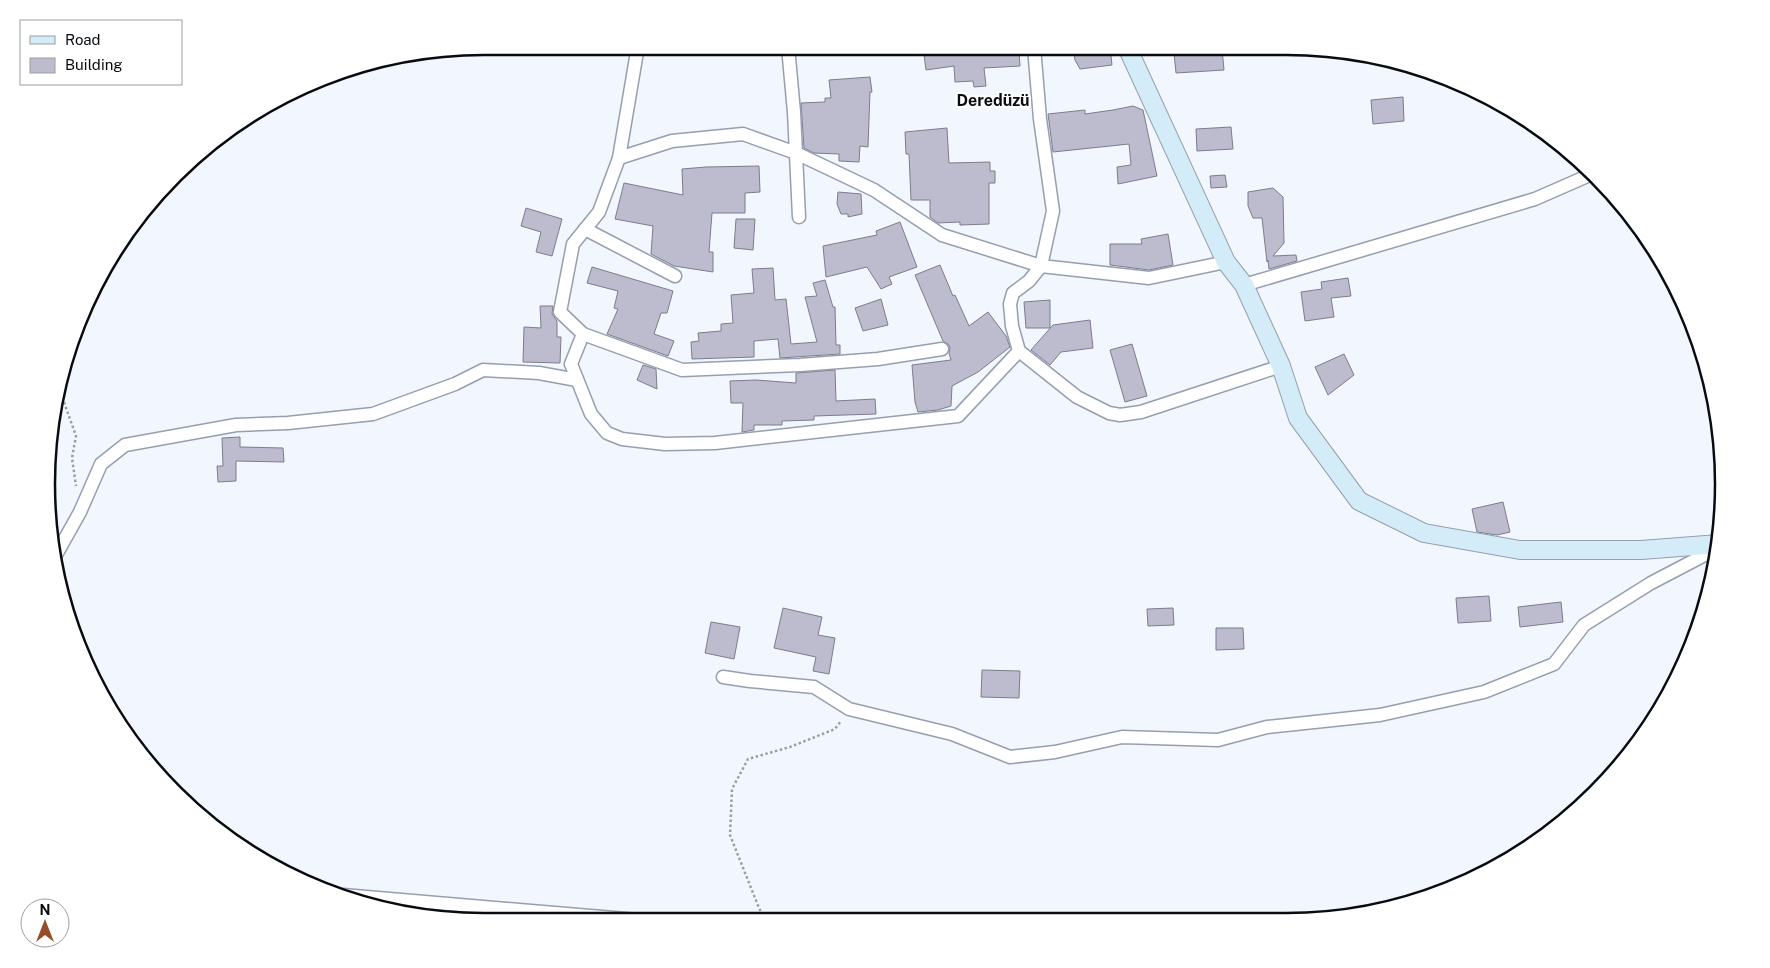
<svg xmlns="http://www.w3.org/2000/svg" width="1770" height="968" font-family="'Public Sans',sans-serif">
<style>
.building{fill:#bdbccf;stroke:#7d7b8d}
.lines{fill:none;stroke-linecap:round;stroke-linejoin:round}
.street-casing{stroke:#959faf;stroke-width:15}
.secondary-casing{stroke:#959faf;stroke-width:20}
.path{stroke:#9a9ea5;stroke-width:2.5;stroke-dasharray:2.5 2.5;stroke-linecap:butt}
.street{stroke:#fff;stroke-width:12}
.secondary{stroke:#d4ecf8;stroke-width:18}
.labels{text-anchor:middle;stroke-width:4.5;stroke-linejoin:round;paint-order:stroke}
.quarter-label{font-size:16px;font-weight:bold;fill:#080c11;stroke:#fff}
.rim{fill:none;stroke:#080c11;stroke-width:2.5}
</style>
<rect width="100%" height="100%" fill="#f2f6fe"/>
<g class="building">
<path d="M923 47H945L946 54 969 52V47H979L988 52 1019 51 1020 66 984 68 986 86 974 87 973 81 955 82 954 66 926 70Z"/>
<path d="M1073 47H1110L1112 65 1080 69 1075 60Z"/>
<path d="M1222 49 1224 70 1176 73 1174 53Z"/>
<path d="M870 77 872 92H870L868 147 860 146 859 162 839 161V154L814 153 804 148 801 103 825 102V98H831L829 80Z"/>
<path d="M1403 97 1404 121 1373 124 1371 100Z"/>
<path d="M1133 106 1143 110 1157 176 1118 184 1117 167 1131 165 1129 144 1053 152 1048 114 1085 110V114L1113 110Z"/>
<path d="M1231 127 1233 149 1197 151 1196 129Z"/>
<path d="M947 128 949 163 990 162V171H995V183H989V224L960 225V222L938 223 930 217V200H911L909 154H906L905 132Z"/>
<path d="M759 166 760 192 745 193V213H712L709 252H713V272L674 266 651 254 653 226 615 219 624 183 683 195 682 169 706 167Z"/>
<path d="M1225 175 1227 187 1211 188 1210 176Z"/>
<path d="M1273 188 1283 197 1284 243 1273 256 1296 255 1297 261 1269 269 1268 260 1267 262 1262 218H1253L1248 206V192Z"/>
<path d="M838 192 861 194 862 214 848 217V214H841L837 204Z"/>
<path d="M526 208 562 219 552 256 536 252 541 232 521 226Z"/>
<path d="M736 219H755L753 250 734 248Z"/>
<path d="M900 222 917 267 889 277 892 284 881 289 867 267 826 277 823 246 877 235 876 231Z"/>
<path d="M1168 234 1173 265 1149 270 1110 265V244H1142L1141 239Z"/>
<path d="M940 265 953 296 955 295 969 326 988 312 1006 336 1010 347 978 372 952 386 951 406 938 410 918 412 915 402 912 365 951 360 949 353 950 347 948 344 943 341 915 275Z"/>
<path d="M592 267 673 291 667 313H661L654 334 674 341 668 356 607 334 618 309 614 308 618 291 587 283Z"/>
<path d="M773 268 775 300 786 299 791 344 817 342 805 297 817 296 813 283 825 280 833 307H835L836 345H840V354L780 358 778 339 754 341V357L692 359 691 342 699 341 698 333 721 331V324L733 323 731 295 754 293 752 269Z"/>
<path d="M1348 278 1351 296 1331 298 1334 317 1305 321 1301 292 1322 289 1321 282Z"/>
<path d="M881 299 888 325 863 331 855 308Z"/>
<path d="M1050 300V328H1026L1024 302Z"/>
<path d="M540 306H553L552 314 557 321V337H561L560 363 523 362 524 327 541 328Z"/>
<path d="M1090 320 1093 348 1061 352 1050 365 1031 350 1053 325Z"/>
<path d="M1132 344 1147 396 1125 402 1110 350Z"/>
<path d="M1344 354 1354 375 1328 395 1315 367Z"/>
<path d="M643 365 656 369 657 389 637 380Z"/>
<path d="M835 370 836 401 875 399 876 414 814 416V420L782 421V425H754V430L742 432 743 403H731L730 381 756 380 796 383V373Z"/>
<path d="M240 437V447L283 448 284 462 236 461V481L218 482 217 466H223L222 438Z"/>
<path d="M1503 502 1510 532 1497 535 1477 532 1472 509Z"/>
<path d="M1489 596 1491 621 1458 623 1456 598Z"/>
<path d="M1561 602 1563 622 1520 627 1518 607Z"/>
<path d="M783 608 822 617 818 635 835 638 829 674 813 671 816 657 774 648Z"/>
<path d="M1173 608 1174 625 1148 626 1147 609Z"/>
<path d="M711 622 740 627 734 659 705 653Z"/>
<path d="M1216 628H1243L1244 649 1216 650Z"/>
<path d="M982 670 1020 671 1019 698 981 697Z"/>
</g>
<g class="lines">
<g class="street-casing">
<g id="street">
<path d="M788 47 794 112 799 217"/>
<path d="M1034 47 1040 119 1053 211 1041 266 1029 281 1013 293 1010 304 1012 326 1019 351 1077 397 1109 413 1120 415 1141 412 1281 366"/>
<path d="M619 158 672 141 743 134 796 153 874 190 942 235 1041 266 1149 278 1226 262"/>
<path d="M585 229 675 276"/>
<path d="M1244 285 1535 199 1592 174"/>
<path d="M583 334 560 312 573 244 599 212 619 158 638 46"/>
<path d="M942 349 878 359 800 365 682 370 583 334 571 364 591 414 607 433 622 439 665 444 715 443 958 416 1019 351"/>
<path d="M57 553 80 512 101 464 125 445 236 425 288 423 373 414 455 384 483 370 539 373 577 380"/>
<path d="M723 677 750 681 814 687 849 709 952 734 1010 757 1055 752 1122 737 1218 740 1267 727 1380 715 1484 692 1554 664 1584 625 1651 583 1718 548"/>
<path d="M343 895 638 920"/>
</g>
</g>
<g class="secondary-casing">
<path id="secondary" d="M1127 47 1226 262 1244 285 1281 366 1298 418 1359 501 1424 533 1520 550H1641L1719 544"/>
</g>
<g class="path">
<path d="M59 388 76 436 72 458 76 486"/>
<path d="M765 920 759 908 730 835 732 789 748 759 790 747 835 729 841 721"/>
</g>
<use href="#street" class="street"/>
<use href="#secondary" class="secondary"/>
</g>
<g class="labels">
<g class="quarter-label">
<text x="993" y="106">Deredüzü</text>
</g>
</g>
<path d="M0 0H1770V968H0ZM484 55H1286A429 429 0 0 1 1715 484V484A429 429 0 0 1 1286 913H484A429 429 0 0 1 55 484V484A429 429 0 0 1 484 55Z" fill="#fff" fill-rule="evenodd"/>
<path class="rim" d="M484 55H1286A429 429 0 0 1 1715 484V484A429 429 0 0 1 1286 913H484A429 429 0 0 1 55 484V484A429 429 0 0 1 484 55Z"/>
<rect x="20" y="20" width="162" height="65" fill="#ffffff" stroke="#9c9ea0"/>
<rect x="30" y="36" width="25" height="8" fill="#d4ecf8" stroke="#9c9ea0"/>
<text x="65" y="45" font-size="15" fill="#080c11">Road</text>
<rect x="30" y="58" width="25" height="15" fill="#bdbccf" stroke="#9c9ea0"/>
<text x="65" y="70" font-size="15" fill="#080c11">Building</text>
<g transform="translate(45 923)"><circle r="24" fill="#ffffff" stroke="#9c9ea0"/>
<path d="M0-4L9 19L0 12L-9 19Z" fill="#954e28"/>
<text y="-8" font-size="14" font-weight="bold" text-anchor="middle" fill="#080c11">N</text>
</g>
</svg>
